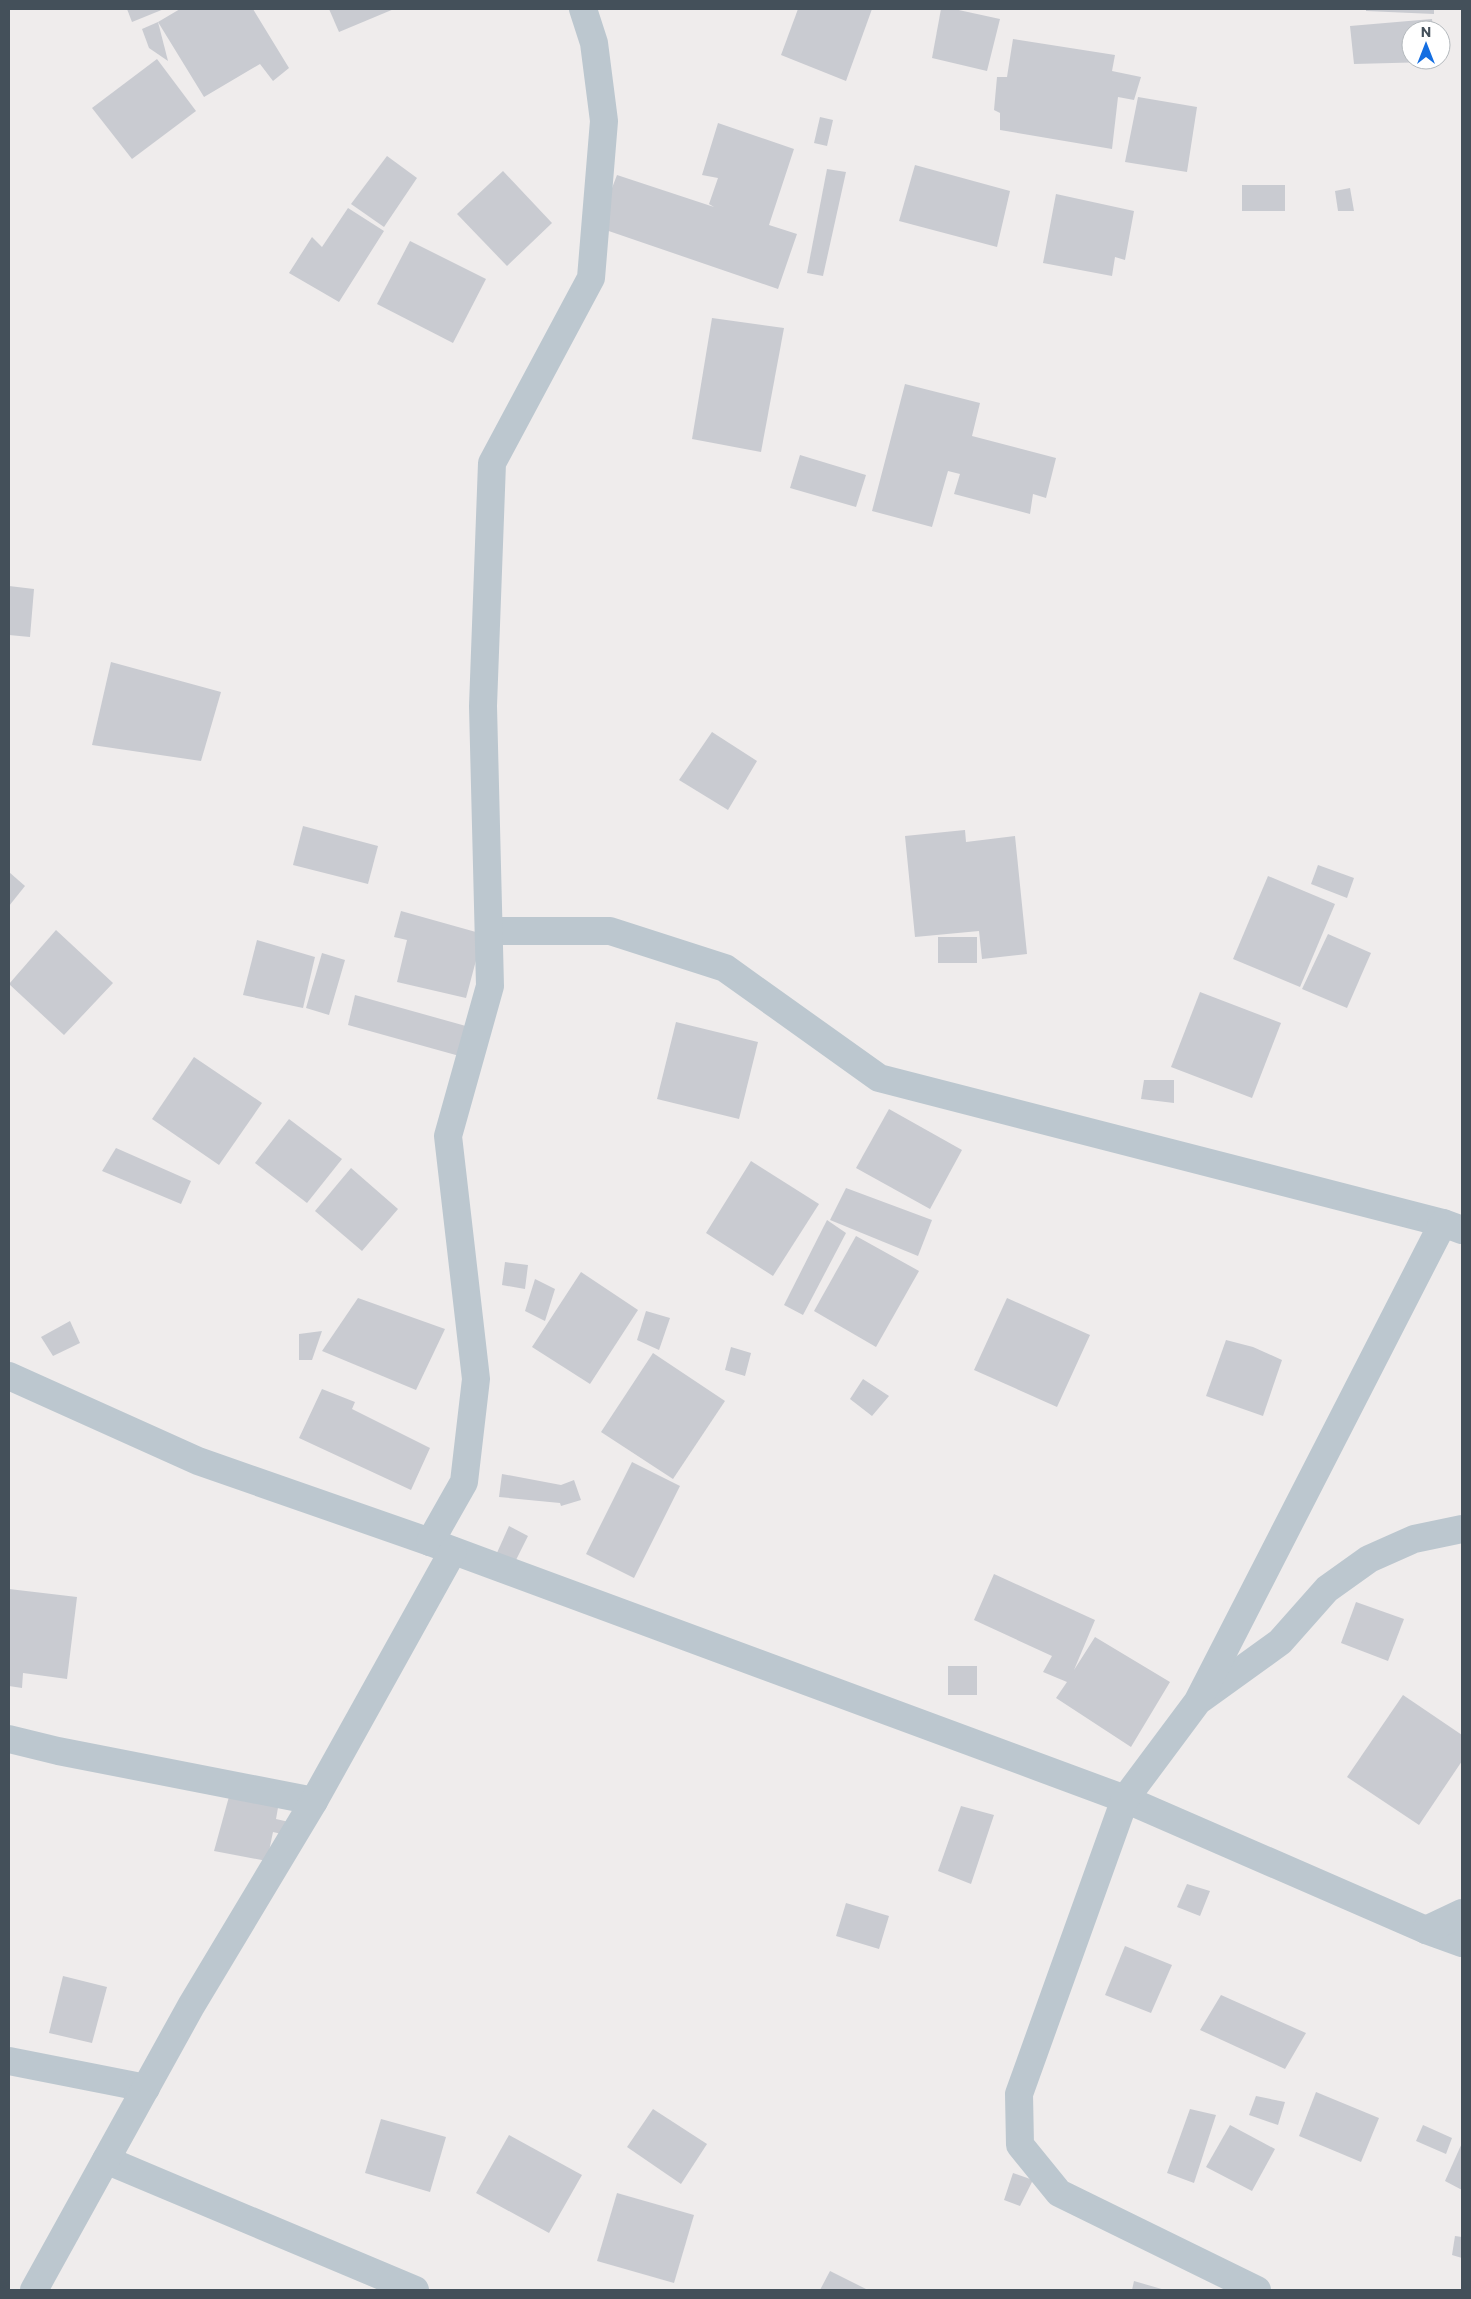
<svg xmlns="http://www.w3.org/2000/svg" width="1471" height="2299" font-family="Commissioner,sans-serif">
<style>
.building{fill:#c9cbd1}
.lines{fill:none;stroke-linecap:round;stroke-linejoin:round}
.minor{stroke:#bcc7cf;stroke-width:28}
</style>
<rect width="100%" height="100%" fill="#efecec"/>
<g class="building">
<path d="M127 9H164L132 22Z"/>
<path d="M180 9H253L289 68 273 81 260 64 204 97 158 22Z"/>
<path d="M329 9H394L339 32Z"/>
<path d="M798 9H872L846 81 781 55Z"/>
<path d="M941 9H954L1000 19 987 71 932 58Z"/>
<path d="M1366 9H1434V14L1366 11Z"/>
<path d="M1432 19 1433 30H1411V60L1430 62 1354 64 1350 26Z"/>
<path d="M158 22 168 61 149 48 142 29Z"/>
<path d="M1013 39 1115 55 1112 71 1141 77 1134 100 1118 97 1112 149 1000 130V113L994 110 997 77H1007Z"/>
<path d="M157 59 196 111 132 159 92 108Z"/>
<path d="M1138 97 1197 107 1187 172 1125 162Z"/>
<path d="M820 117 833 120 827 146 814 143Z"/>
<path d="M718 123 794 149 769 225 797 234 778 289 597 227 617 175 714 207 709 204 718 178 702 175Z"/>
<path d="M387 156 417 178 384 227 351 204Z"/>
<path d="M915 165 1010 191 997 247 899 221Z"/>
<path d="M827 169 846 172 823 276 807 273Z"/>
<path d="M503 171 552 223 507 266 457 214Z"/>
<rect x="1242" y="185" width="43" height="26"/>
<path d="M1350 188 1354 211H1338L1335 191Z"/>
<path d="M1056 194 1134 211 1125 260 1115 257 1112 276 1043 263Z"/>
<path d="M348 208 384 231 339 302 289 273 312 237 322 247Z"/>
<path d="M410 241 486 279 453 343 377 304Z"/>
<path d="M712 318 784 328 761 452 692 439Z"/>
<path d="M905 384 980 403 972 436 1056 458 1046 498 1033 494 1030 514 954 494 960 474 948 471 932 527 872 511Z"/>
<path d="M800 455 866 475 856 507 790 488Z"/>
<path d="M9 586 34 589 30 637 9 635Z"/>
<path d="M111 662 221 692 201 761 92 745Z"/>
<path d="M712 732 757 761 728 810 679 780Z"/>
<path d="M303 826 378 846 368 884 293 865Z"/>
<path d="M965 830 966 842 1015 836 1027 954 982 959 979 931 915 937 905 836Z"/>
<path d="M1318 865 1354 878 1347 898 1311 884Z"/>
<path d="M9 872 25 886 9 906Z"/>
<path d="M1268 876 1335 904 1300 987 1233 959Z"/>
<path d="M401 911 483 934 466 998 397 982 407 940 394 937Z"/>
<path d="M56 930 113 983 64 1035 9 984Z"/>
<path d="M1328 934 1371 953 1347 1008 1302 989Z"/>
<rect x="938" y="937" width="39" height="26"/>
<path d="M257 940 315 957 303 1008 243 995Z"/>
<path d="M322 953 345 960 329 1015 306 1008Z"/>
<path d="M1200 992 1281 1023 1252 1098 1171 1067Z"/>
<path d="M355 995 473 1028 463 1057 348 1025Z"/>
<path d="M676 1022 758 1042 739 1119 657 1099Z"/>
<path d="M194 1057 262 1103 219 1165 152 1119Z"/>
<path d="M1144 1080H1174V1103L1141 1099Z"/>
<path d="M889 1109 962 1150 930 1209 856 1168Z"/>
<path d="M289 1119 342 1159 307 1203 255 1163Z"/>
<path d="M116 1148 191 1181 181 1204 102 1171Z"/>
<path d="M751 1161 819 1204 773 1276 706 1233Z"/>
<path d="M351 1168 398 1209 362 1251 315 1211Z"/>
<path d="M846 1188 932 1220 918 1256 830 1220Z"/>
<path d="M827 1220 846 1233 803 1315 784 1305Z"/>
<path d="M856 1236 919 1271 876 1347 814 1311Z"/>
<path d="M505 1262 528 1265 525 1289 502 1285Z"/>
<path d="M581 1272 638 1310 590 1384 532 1347Z"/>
<path d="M535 1279 555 1289 545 1321 525 1311Z"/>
<path d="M358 1298 445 1329 416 1390 322 1351Z"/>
<path d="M1007 1298 1090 1335 1057 1407 974 1370Z"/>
<path d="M646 1311 670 1318 659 1350 637 1340Z"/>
<path d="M70 1321 80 1343 53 1356 41 1337Z"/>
<path d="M322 1331 312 1360H299V1334Z"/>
<path d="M1226 1340 1253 1347 1282 1360 1263 1416 1206 1396Z"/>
<path d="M731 1347 751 1353 745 1376 725 1370Z"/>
<path d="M653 1353 725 1401 673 1479 601 1432Z"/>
<path d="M863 1379 889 1396 872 1416 850 1399Z"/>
<path d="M322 1389 355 1402 352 1409 430 1448 411 1490 299 1438Z"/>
<path d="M632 1462 680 1486 634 1578 586 1554Z"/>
<path d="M502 1474 561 1485 574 1480 581 1500 561 1506 560 1503 499 1497Z"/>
<path d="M509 1526 528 1536 515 1562 496 1555Z"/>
<path d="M994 1574 1095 1620 1074 1670 1095 1637 1170 1682 1131 1747 1056 1698 1067 1682 1043 1672 1052 1656 974 1620Z"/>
<path d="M9 1589 77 1597 67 1679 23 1673 22 1688 9 1686Z"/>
<path d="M1356 1602 1404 1619 1388 1661 1341 1643Z"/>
<rect x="948" y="1666" width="29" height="29"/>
<path d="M1403 1695 1462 1735V1761L1419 1825 1347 1777Z"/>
<path d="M230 1793 279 1802 276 1819 289 1822 286 1835 273 1832 267 1861 214 1851Z"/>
<path d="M961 1806 994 1815 971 1884 938 1871Z"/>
<path d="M1187 1884 1210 1891 1200 1916 1177 1907Z"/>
<path d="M846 1903 889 1916 879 1949 836 1936Z"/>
<path d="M1125 1946 1172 1965 1151 2013 1105 1995Z"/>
<path d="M63 1976 107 1987 92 2043 49 2033Z"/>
<path d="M1221 1995 1306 2033 1285 2069 1200 2030Z"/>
<path d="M1316 2092 1379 2118 1361 2162 1299 2136Z"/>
<path d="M1256 2096 1285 2102 1278 2125 1249 2115Z"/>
<path d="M653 2109 707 2144 681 2184 627 2147Z"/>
<path d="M1190 2109 1216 2115 1194 2183 1167 2173Z"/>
<path d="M381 2119 446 2137 430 2192 365 2173Z"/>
<path d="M1230 2125 1275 2149 1252 2191 1206 2167Z"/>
<path d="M1423 2125 1452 2138 1446 2154 1416 2141Z"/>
<path d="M509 2135 582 2175 549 2233 476 2193Z"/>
<path d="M1462 2143V2190L1445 2181Z"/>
<path d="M1013 2173 1033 2180 1020 2206 1004 2200Z"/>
<path d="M617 2193 694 2215 674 2283 597 2261Z"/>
<path d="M1455 2236 1462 2237V2258L1452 2255Z"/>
<path d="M830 2271 868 2290H820Z"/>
<path d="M1134 2281 1165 2290H1132Z"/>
</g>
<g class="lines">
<g class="minor">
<path d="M489 931H610L725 968 879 1078 1443 1223"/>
<path d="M9 1376 198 1461 430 1542 1125 1799 1426 1930 1462 1943"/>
<path d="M430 1542 464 1482 476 1379 448 1136 490 986 483 706 492 463 591 278 604 121 594 43 583 9"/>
<path d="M1201 1699 1280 1642 1327 1589 1369 1559 1414 1539 1462 1529"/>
<path d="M9 1739 58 1751 314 1801"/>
<path d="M1426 1930 1462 1913"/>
<path d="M9 2061 146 2088"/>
<path d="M106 2160 415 2290"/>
<path d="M34 2290 191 2006 314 1801 453 1551"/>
<path d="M1257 2290 1059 2193 1020 2145 1019 2094 1125 1799 1198 1701 1443 1223 1462 1230"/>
</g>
</g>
<rect width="1471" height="2299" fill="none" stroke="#44505a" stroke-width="20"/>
<g transform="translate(1426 45)"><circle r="24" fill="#ffffff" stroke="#b4b9bd"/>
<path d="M0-4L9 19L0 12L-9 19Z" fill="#146ee1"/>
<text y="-8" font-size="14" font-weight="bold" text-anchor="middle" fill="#44505a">N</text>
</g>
</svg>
